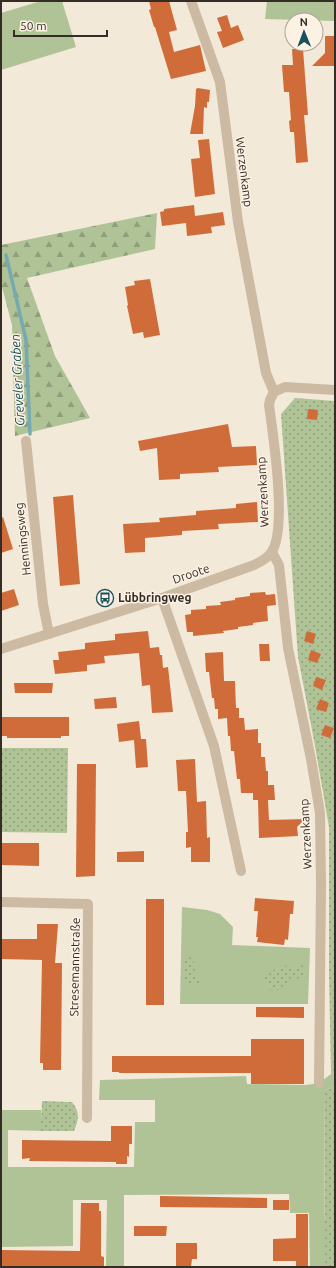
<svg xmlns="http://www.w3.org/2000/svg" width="336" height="1268" font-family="Ubuntu,sans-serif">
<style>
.grass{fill:#b0c397}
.forest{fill:url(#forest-firs)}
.park{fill:url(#park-dots)}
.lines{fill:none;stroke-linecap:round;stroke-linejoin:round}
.stream{stroke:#75aab2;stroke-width:3.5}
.building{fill:#cf6c39}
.minor{stroke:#ccbaa3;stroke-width:10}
.labels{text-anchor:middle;stroke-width:3;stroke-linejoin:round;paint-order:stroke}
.street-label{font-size:12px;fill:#362c26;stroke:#fbf2e4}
.poi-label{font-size:12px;font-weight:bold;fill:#362c26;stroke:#fbf2e4;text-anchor:start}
.water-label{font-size:13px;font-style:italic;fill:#18505b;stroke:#fbf2e4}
</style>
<defs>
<pattern id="forest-firs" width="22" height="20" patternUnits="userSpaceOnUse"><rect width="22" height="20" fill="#b0c397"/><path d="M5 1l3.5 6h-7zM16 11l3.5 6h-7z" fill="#909f7b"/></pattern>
<pattern id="park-dots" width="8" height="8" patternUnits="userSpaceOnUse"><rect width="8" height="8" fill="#b0c397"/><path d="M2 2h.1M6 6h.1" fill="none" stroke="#909f7b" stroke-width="1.8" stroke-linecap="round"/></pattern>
</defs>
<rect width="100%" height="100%" fill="#f3e9d8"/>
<g class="grass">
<path d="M41 1H62L76 47 1 70V13Z"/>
<path d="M267 1H335V21L265 19Z"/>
<path d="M182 907 207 910 220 914 233 927 232 945 310 948 308 1004H180Z"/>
<path d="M335 1071V1087L325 1090 324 1219 335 1220 324 1256V1267H310L309 1213H290L289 1194 124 1195V1267H106L107 1200H73V1246L1 1247V1110H41L43 1131 8 1130V1167H134L135 1122H155V1100H99L100 1080 246 1076 247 1084 306 1085 319 1083Z"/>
</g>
<path class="forest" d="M157 213 155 249 27 278 55 356 90 418 15 436 12 325 1 283V245Z"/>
<g class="park">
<path d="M295 398 335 401V1071L331 1074 329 972V827L315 746 298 657 281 414Z"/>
<path d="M1 748H68L67 833 1 832Z"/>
<path d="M192 955 200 985 184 984 183 956Z"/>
<path d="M301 963 307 974 272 993 263 976 285 964 288 970Z"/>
<path d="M335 1087V1267H324L325 1090Z"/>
<path d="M42 1101 72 1102C80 1112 79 1119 74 1131H41Z"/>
</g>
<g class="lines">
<path class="stream" d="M6 255 26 340 30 434"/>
</g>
<g class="building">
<path d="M149 1H169L177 30 169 32 174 52 200 45 206 71 171 79 155 27H154L149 10 151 9Z"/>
<path d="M227 15 231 28 238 25 244 40 223 48 217 32 222 31 217 18Z"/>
<path d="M325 36H335V66H312L325 53Z"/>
<path d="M292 49H303L308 115H304L308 162 296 163 294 132H290L289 121 291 120 289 92H284L282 65H293Z"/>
<path d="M198 88 210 90 209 102H207V108L204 107 203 134H190L195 106 196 89Z"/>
<path d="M209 139 215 194 195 197 191 159 200 158 198 140Z"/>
<path d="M194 205 195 216 223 212 225 225 211 227 212 233 187 236 186 223 162 226 160 212 164 211V209Z"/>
<path d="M150 279 160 335 144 338 143 332 133 334 127 306 128 305 125 287 135 285 134 281Z"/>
<path d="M308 409 318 410 317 420 307 419Z"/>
<path d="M228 424 232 447 256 446 257 465 218 467 219 472 180 474V479L159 480 157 448 140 451 138 441Z"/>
<path d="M73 495 80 584 60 586 53 497Z"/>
<path d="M257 502 258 522 218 524 219 529 182 531V535L145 538V552L125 553 123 524 160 522 159 518 196 515V511L236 508V504Z"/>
<path d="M3 517 13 549 1 553V518Z"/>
<path d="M14 589 19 605 1 611V593Z"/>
<path d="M265 592 266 595 275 594 276 605 267 606 268 621 253 623V625L238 627V629L223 631 224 633 193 636V632H187L185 615 191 614V610L206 609V606L221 605 220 602 235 600V598L250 596V593Z"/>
<path d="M148 631 150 648 159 647 160 655H162L163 668 168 667 173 712 152 713 150 685 142 686 139 653 104 656 105 663 87 665V671L55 674 53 660H59L58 652 85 649V643L115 640V634Z"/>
<path d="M307 631 316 634 313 644 304 641Z"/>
<path d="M259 644H269L270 661H260Z"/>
<path d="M311 650 321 654 317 663 308 660Z"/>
<path d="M223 652 224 681H235L236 708H239V718H244L245 730 258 729V743H261V757H265L266 771H268V785H274L275 800H268L269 820 305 819 297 827 298 836 259 838 258 800H253V793H241L240 779H237L234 751H231L230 736H228L227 718 218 719V709H215L214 698H212L209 672H206L205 653Z"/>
<path d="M316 677 326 680 322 690 313 686Z"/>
<path d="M14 683H53L52 693H15Z"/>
<path d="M116 697 117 708 95 709 94 699Z"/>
<path d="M320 699 329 703 326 712 316 709Z"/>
<path d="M1 717H69V736H61V738H7V736H1Z"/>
<path d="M139 721 141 739H146L148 767 136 768 134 740 119 742 117 724Z"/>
<path d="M325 725 334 728 330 738 321 735Z"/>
<path d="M195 759 197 802 206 801 207 838 210 837V862H191V847L186 848V832H188L186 791H178L176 760Z"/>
<path d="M77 764H96L95 876 76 877Z"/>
<path d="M1 843H39V866L1 865Z"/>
<path d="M144 851V862H117V852Z"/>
<path d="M255 898 294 901 293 914H290L288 940 285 939 284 945 257 942 258 937H256L258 911H254Z"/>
<rect x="146" y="899" width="18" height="106"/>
<path d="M37 924H58L55 963H62L61 1070H43V1063H40L42 960 1 959V939H37Z"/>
<path d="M256 1007H304V1018L256 1017Z"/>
<path d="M251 1039H304V1084H251V1073H119V1072H112V1056H251Z"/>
<path d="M111 1126H132V1144H129V1157L127 1156V1164H116V1162L29 1161 30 1158 22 1159V1140L111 1141Z"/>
<path d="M160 1196 267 1198V1208L160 1207Z"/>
<rect x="273" y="1200" width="16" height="10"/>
<path d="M81 1203H99V1211H101V1256L104 1257V1267H1V1250L80 1251Z"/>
<path d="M296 1214H308V1267H296V1261H273V1239L296 1238Z"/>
<path d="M134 1226H167L166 1236H134Z"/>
<path d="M176 1243H197V1259H192L191 1267H176Z"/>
</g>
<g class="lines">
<g class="minor">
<path d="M191 1 220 82 238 222 266 373 274 392"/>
<path d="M274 392 285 387 335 390"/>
<path d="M26 441 43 604 49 634"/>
<path d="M272 552 279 565 288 648 311 759 320 813 321 886 319 1083"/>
<path d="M162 598 214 746 241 871"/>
<path d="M1 649 162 598 254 565C260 562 267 559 271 553 288 530 273 435 269 405L270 400 274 392"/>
<path d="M1 902 88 904 87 1118"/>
</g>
</g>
<defs>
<g id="bus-ring" transform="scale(0.9)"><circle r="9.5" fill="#fbf2e4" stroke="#18505b" stroke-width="1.5"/><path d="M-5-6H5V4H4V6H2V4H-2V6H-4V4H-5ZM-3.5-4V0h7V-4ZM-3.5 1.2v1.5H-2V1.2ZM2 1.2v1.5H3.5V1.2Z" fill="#18505b"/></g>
</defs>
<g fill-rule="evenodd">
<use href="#bus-ring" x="105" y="598"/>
</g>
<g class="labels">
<g class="street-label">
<text transform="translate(244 172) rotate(83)" y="4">Werzenkamp</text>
<text transform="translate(263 492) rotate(-93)" y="4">Werzenkamp</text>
<text transform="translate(23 539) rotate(-96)" y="4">Henningsweg</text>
<text transform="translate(191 574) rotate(-19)" y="4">Droote</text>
<text transform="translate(306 834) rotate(-93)" y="4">Werzenkamp</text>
<text transform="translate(75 967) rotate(-89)" y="4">Stresemannstraße</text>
</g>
<g class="poi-label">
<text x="118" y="602">Lübbringweg</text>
</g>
<g class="water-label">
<text transform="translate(17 380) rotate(-93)" y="5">Greveler Graben</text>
</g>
</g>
<rect width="336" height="1268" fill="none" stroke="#362c26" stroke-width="4"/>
<g transform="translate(304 32) rotate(359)"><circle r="19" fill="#fbf2e4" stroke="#aca398"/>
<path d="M0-3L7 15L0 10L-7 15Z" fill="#18505b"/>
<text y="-6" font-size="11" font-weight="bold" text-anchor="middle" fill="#362c26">N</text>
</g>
<path d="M14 30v6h93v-6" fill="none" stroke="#362c26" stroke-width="2"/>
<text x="20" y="30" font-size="12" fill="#362c26" stroke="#fbf2e4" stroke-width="3" paint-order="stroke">50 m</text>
</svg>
